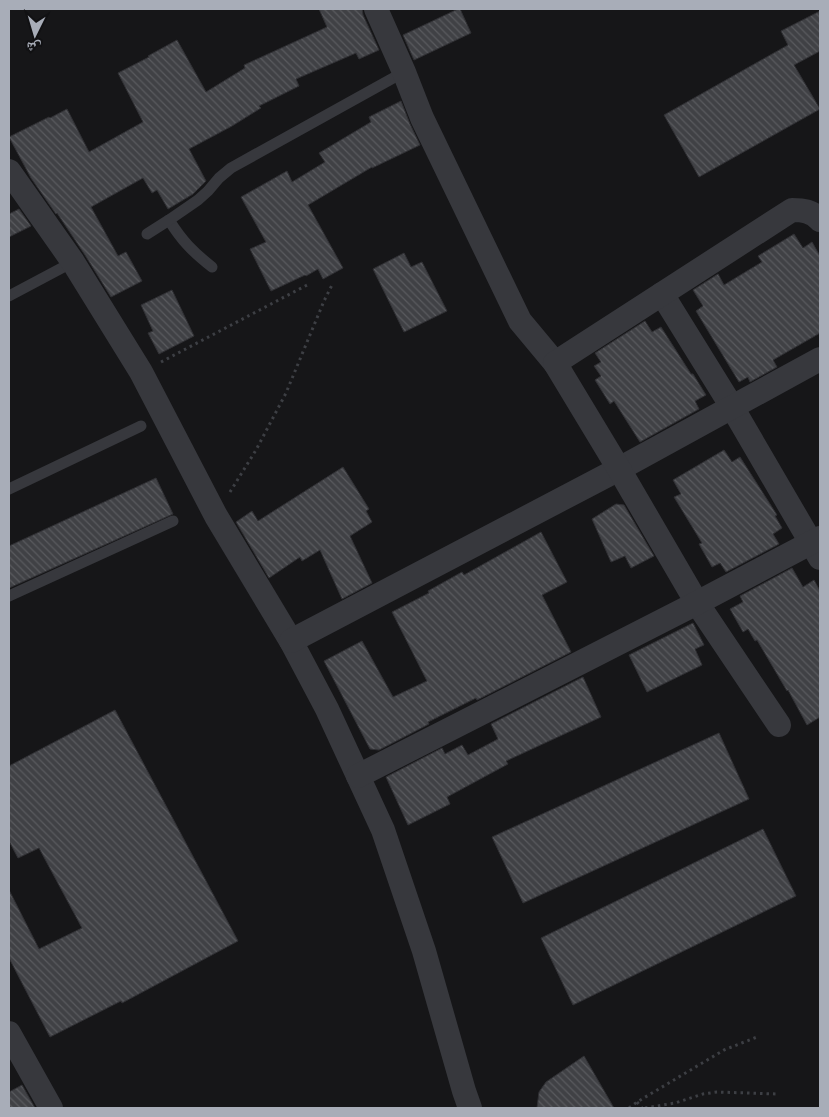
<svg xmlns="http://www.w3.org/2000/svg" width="829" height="1117" font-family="Inter,'Noto Naskh Arabic',sans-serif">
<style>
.building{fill:url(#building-back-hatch);stroke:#303034}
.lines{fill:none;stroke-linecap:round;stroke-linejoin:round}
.path{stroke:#3d3f44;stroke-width:3;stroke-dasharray:2.5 4;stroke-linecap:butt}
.lane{stroke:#37383d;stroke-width:11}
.street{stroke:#37383d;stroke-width:24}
</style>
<defs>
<pattern id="building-back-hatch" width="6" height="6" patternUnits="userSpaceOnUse" patternTransform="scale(1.25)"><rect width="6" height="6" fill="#404145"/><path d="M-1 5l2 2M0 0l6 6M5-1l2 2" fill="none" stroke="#595a5e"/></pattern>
</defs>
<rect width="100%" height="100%" fill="#161618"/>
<g class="building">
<path d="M319 9H362L363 15 379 50 359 59 356 53 296 79 299 86 259 106 261 108 232 126 189 149 206 181 193 194 168 209 157 190 152 193 143 178 91 207 118 256 126 252 142 281 111 297 85 255 57 213 56 214 31 178 9 137 49 117 50 118 67 109 89 152 143 122 118 73 149 57 148 56 177 40 206 92 245 68 244 65 327 27Z"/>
<path d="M458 9H460L471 33 414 60 403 35Z"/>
<path d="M820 11V51L794 65 820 109 699 177 664 115 788 45 781 31Z"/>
<path d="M401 101 410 124 420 145 372 168V167L308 205 343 268 323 279 318 269 306 276 305 275 271 291 250 249 266 242 241 197 287 171 292 182 325 162 319 153 371 122 369 117Z"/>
<path d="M19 209 31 226 9 237V214Z"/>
<path d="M794 234 803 248 812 242 820 256V333L773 360 777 367 750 382 748 377 739 382 696 311 703 306 693 290 718 274 724 285 762 262 758 256Z"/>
<path d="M404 253 411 267 422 262 447 311 404 332 373 269Z"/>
<path d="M172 290 194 336 159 354 148 333 153 331 141 305Z"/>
<path d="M645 321 652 332 661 327 691 374H693L706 395 695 401 699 409 640 442 614 401 610 404 595 380 601 376 594 366 601 362 595 353Z"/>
<path d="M724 450 732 462 740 457 777 515 775 516 782 528 773 534 779 544 726 572 720 563 712 567 699 544 702 543 674 497 681 494 673 480Z"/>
<path d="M343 467 369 509 366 511 372 522 350 536 372 583 342 599 320 550 302 561 300 557 269 578 236 522 252 511 258 521Z"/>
<path d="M156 478 173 514 9 588V546Z"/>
<path d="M616 504 624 505 654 556 631 568 625 556 611 562 592 519Z"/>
<path d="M541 532 567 582 542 595 571 652 477 700 476 698 428 722 429 724 379 750 370 749 324 661 362 641 393 697 427 681 392 612 429 593 428 591 462 572 464 575Z"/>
<path d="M792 568 803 587 814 580 820 591V717L807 725 788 690 787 691 757 640 755 641 748 629 743 632 730 609 743 602 740 596Z"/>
<path d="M693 623 704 645 695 649 702 665 647 692 629 655Z"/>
<path d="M583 677 601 717 506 761 508 764 447 797 450 804 408 825 386 777 442 748 445 754 462 745 468 755 498 739 491 724Z"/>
<path d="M115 710 238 941 122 1003 121 1001 50 1037 9 958V890L39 949 82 928 39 848 18 858 9 841V766Z"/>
<path d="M719 733 749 799 523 903 492 837Z"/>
<path d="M763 829 796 896 573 1005 541 938Z"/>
<path d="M584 1056 614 1108H537L539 1092 546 1082Z"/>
<path d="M22 1085 35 1108H9V1092Z"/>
</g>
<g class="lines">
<g class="path">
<path d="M161 362 309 284"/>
<path d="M230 492 256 450 286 393 324 301 332 285"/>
<path d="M637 1102 642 1108"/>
<path d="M629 1108 637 1102 724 1050 757 1037"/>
<path d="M645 1108 675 1103 703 1094 717 1092 777 1094"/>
</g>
<g class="lane">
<path d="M169 220C182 241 193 252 212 267"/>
<path d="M147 234 169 220 198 200 208 191 219 178 231 168 404 72"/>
<path d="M9 296 73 262"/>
<path d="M9 489 141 426"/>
<path d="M9 596 173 521"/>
</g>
<g class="street">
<path d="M376 9 404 72 422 118 520 321 555 363"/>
<path d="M9 171 73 262 141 372 216 516 291 641 327 709 383 830 424 951 464 1091 470 1108"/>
<path d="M662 294 732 407 820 558"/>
<path d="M291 641 619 469 820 359"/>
<path d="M779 725 697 603 619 469 555 363 792 210C803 210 812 211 820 220"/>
<path d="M358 776 697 603 820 538"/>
<path d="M9 1033 51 1108"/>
</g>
</g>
<rect width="829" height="1117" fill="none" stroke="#a8adb8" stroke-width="20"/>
<g transform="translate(35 35) rotate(185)" stroke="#111113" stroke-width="4" paint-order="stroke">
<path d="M0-4L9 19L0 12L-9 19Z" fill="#a8adb8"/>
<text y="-8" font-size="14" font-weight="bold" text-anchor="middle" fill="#a8adb8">ش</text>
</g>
</svg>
